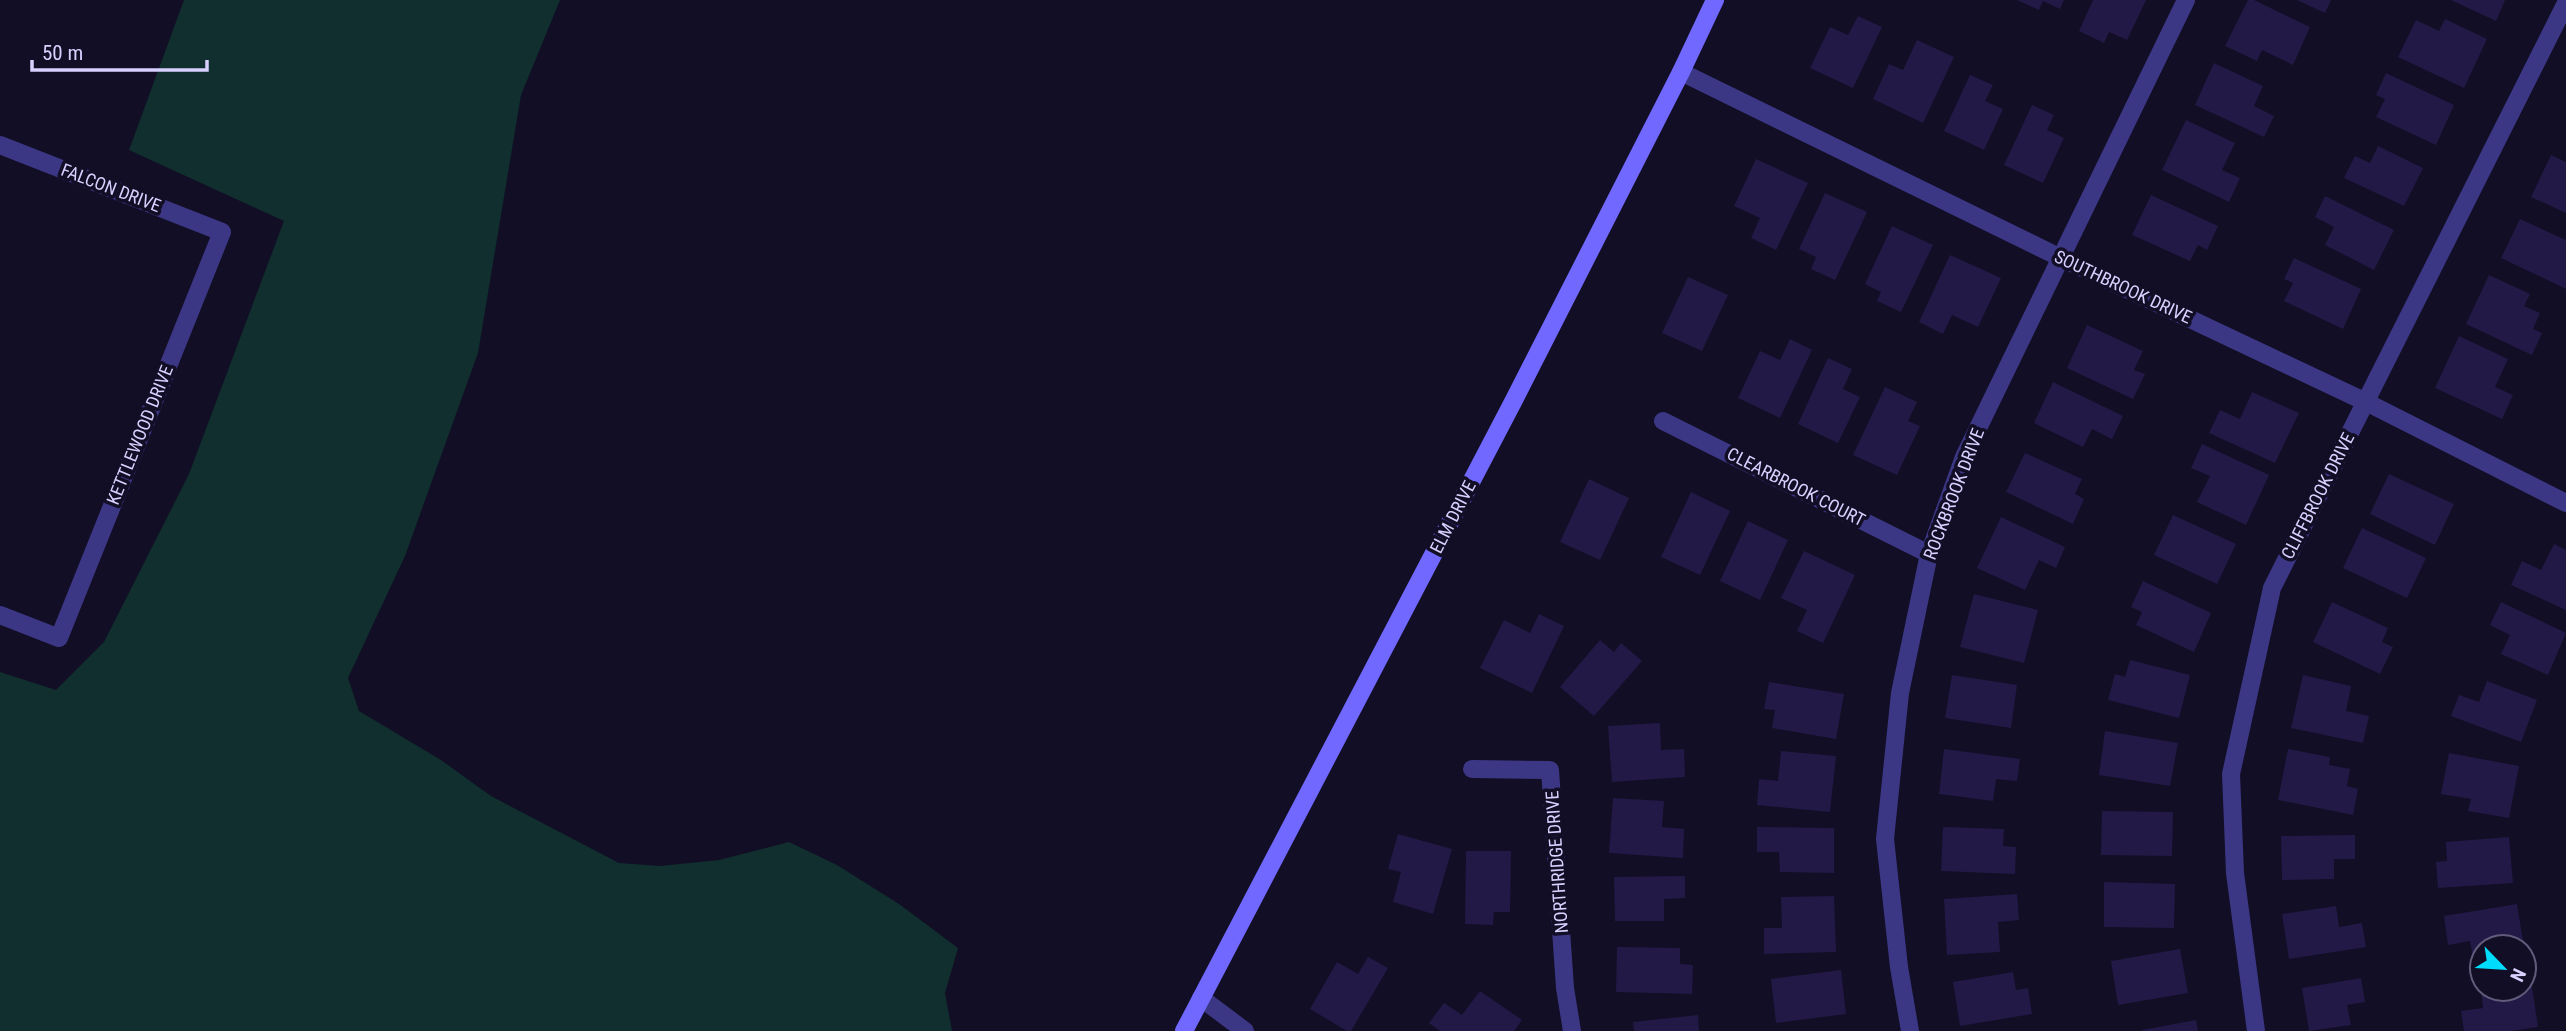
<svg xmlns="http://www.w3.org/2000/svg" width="2566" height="1031" font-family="'Roboto Condensed',sans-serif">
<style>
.green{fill:#102f2e}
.building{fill:#231946}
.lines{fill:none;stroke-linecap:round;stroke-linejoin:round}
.street{stroke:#3c3785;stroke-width:18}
.secondary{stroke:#7068ff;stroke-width:18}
.labels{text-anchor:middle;stroke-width:7;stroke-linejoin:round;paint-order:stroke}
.street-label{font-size:18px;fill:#d8d1ff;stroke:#120e25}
</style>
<rect width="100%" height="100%" fill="#120e25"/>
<path class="green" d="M184 0H560L521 95 478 353 405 556 348 678 359 711 441 760 491 796 619 863 660 866 719 860 789 842 837 865 899 904 958 948 945 993 952 1031H0V672L56 690 104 642 189 474 284 221 129 150Z"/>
<g class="building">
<path d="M2017 0H2064L2060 9 2043 1 2039 10Z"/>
<path d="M2093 0H2146L2127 40 2109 32 2104 43 2079 31Z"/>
<path d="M2248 0H2254L2310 27 2293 65 2262 50 2257 61 2225 46Z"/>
<path d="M2297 0H2331L2325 13Z"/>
<path d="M2451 0H2505L2496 21Z"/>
<path d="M1858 16 1882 27 1853 88 1810 68 1830 27 1848 35Z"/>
<path d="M2445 19 2487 39 2464 88 2398 57 2416 20 2439 31Z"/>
<path d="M1917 40 1954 57 1923 123 1873 99 1889 64 1903 70Z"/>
<path d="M2214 63 2263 86 2254 106 2274 116 2264 137 2195 105Z"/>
<path d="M2386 73 2454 105 2436 145 2376 117 2385 99 2376 95Z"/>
<path d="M1970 75 1993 85 1985 101 2003 109 1984 150 1944 131Z"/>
<path d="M2032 105 2054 115 2047 130 2064 138 2043 183 2004 165Z"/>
<path d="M2186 120 2235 143 2222 170 2240 178 2229 202 2162 170Z"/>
<path d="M2378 146 2423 168 2404 206 2344 178 2355 156 2370 163Z"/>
<path d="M2551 155 2566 162V213L2531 197Z"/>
<path d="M1756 159 1808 183 1776 250 1751 238 1760 218 1734 206Z"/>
<path d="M1825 193 1867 212 1835 280 1811 269 1816 257 1799 249Z"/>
<path d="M2151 195 2218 226 2207 250 2198 245 2190 261 2132 235Z"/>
<path d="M2325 196 2394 230 2374 270 2325 245 2334 227 2315 217Z"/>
<path d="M2520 219 2566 240V289L2501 258Z"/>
<path d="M1892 226 1933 245 1901 312 1877 301 1881 292 1865 284Z"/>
<path d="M1950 255 2001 278 1978 327 1952 315 1943 334 1919 322Z"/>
<path d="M2294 258 2361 289 2343 329 2284 301 2293 283 2284 279Z"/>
<path d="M2489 275 2530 294 2524 306 2540 313 2533 329 2542 333 2532 355 2466 324Z"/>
<path d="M1688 277 1728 295 1702 351 1662 333Z"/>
<path d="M2087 325 2143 351 2134 370 2145 374 2133 399 2067 368Z"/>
<path d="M2459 336 2508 359 2495 387 2513 395 2502 419 2435 388Z"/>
<path d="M1790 339 1812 350 1780 418 1738 398 1760 351 1780 360Z"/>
<path d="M1828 358 1852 369 1843 389 1860 397 1838 443 1798 424Z"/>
<path d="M2053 382 2123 416 2112 439 2092 429 2083 447 2034 423Z"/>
<path d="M1885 387 1917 402 1908 421 1920 426 1897 475 1853 455Z"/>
<path d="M2252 392 2299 413 2275 463 2209 433 2220 410 2240 419Z"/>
<path d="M2202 444 2269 475 2246 525 2197 502 2210 476 2191 468Z"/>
<path d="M2025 453 2082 479 2075 494 2084 499 2073 524 2006 492Z"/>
<path d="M2389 474 2454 504 2435 545 2370 514Z"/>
<path d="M1589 479 1629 498 1600 560 1560 542Z"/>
<path d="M1691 492 1730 511 1700 575 1661 557Z"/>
<path d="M2173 515 2236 544 2217 584 2154 555Z"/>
<path d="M2001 517 2065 547 2056 568 2039 560 2025 590 1977 568Z"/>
<path d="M1748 521 1788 540 1760 600 1720 581Z"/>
<path d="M2362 528 2426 558 2407 598 2343 568Z"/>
<path d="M2554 544 2566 550V610L2511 585 2522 561 2541 570Z"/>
<path d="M1804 551 1855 575 1823 643 1797 631 1807 610 1781 598Z"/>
<path d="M2143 581 2211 613 2194 652 2136 625 2142 612 2131 607Z"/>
<path d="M1974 594 2038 610 2024 663 1960 647Z"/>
<path d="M2332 602 2388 628 2382 642 2393 647 2380 674 2313 642Z"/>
<path d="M2501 602 2566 633 2548 675 2501 654 2510 635 2490 625Z"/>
<path d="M1539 614 1564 626 1532 693 1480 668 1504 620 1530 633Z"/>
<path d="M1600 640 1614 652 1621 643 1642 661 1594 716 1560 687Z"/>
<path d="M2130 660 2190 675 2179 718 2108 700 2115 674 2125 677Z"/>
<path d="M1952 675 2017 685 2011 728 1945 718Z"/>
<path d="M2303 675 2351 686 2346 711 2369 716 2363 743 2291 728Z"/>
<path d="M2487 681 2537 700 2521 742 2451 716 2459 695 2479 702Z"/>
<path d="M1769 682 1844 694 1836 739 1772 728 1775 710 1764 709Z"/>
<path d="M1660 723 1661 750 1684 749 1685 777 1612 782 1608 726Z"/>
<path d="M2105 731 2178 743 2170 786 2099 775Z"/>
<path d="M1944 749 2020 759 2017 781 1996 779 1993 801 1939 794Z"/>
<path d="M2288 749 2330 757 2329 765 2350 769 2347 786 2358 789 2353 815 2278 800Z"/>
<path d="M1781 751 1836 756 1830 812 1757 805 1759 779 1778 781Z"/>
<path d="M2449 753 2519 766 2509 818 2468 811 2471 799 2441 794Z"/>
<path d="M1613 798 1664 801 1662 827 1684 829 1683 858 1609 853Z"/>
<path d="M2102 811 2173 812 2172 856 2101 855Z"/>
<path d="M1757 827 1834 828V873L1780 872 1779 852H1757Z"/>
<path d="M1943 827 2004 829 2003 846 2016 847 2015 874 1941 871Z"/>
<path d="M1398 834 1452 849 1433 914 1393 902 1401 872 1388 869Z"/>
<path d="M2355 835V859H2334V879L2282 880 2281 836Z"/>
<path d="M2509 837 2513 883 2438 888 2436 862 2447 861 2446 842Z"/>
<path d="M1466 851H1511L1510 912H1494L1493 925 1465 924Z"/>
<path d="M1685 876V898L1664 899V921H1615L1614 877Z"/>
<path d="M2104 882 2175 884 2174 928 2104 927Z"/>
<path d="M2017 894 2019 920 1998 922 2000 952 1947 955 1944 899Z"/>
<path d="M1834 896 1836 952 1764 954V928H1782L1781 897Z"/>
<path d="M2517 904 2524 947H2482V966L2475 967 2470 941 2448 945 2444 916Z"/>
<path d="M2336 906 2339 927 2362 923 2366 947 2289 959 2282 914Z"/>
<path d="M1617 947 1680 948V964L1693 965 1692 994 1616 992Z"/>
<path d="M2180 949 2188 993 2118 1005 2111 961Z"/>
<path d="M1368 957 1388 968 1351 1031H1347L1310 1009 1337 962 1358 974Z"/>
<path d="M1841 970 1846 1014 1776 1023 1771 979Z"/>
<path d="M2013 972 2016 990 2028 988 2032 1014 1960 1026 1953 982Z"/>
<path d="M2361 978 2365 1002 2347 1005 2351 1025 2309 1031 2302 988Z"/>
<path d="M2531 980 2538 1027 2511 1031H2464L2461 1011 2483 1008 2481 989H2524V981Z"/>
<path d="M1480 991 1522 1020 1514 1031H1440L1429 1023 1444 1003 1462 1015Z"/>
<path d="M1698 1015 1699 1031H1634L1633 1022Z"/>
<path d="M2196 1020 2198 1031H2142V1030Z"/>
</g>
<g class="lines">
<g class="street">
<path d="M1681 72 2061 258 2366 402 2566 503"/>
<path d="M0 145 222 232 59 638 0 615"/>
<path d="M1663 421 1929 554"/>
<path d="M1472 769 1550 770 1565 988 1572 1031"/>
<path d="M1201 998 1245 1031"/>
<path d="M1910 1031 1899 967 1885 839 1900 693 1929 554 1964 457 2186 0"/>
<path d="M2256 1031 2235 873 2231 774 2272 588 2566 3"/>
</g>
<path class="secondary" d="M1184 1031 1514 400 1681 72 1715 0"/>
</g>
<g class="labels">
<g class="street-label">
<text transform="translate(111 188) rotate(21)" y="6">FALCON DRIVE</text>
<text transform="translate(2123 287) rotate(25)" y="6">SOUTHBROOK DRIVE</text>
<text transform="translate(140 435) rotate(-68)" y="6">KETTLEWOOD DRIVE</text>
<text transform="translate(1796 487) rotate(27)" y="6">CLEARBROOK COURT</text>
<text transform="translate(1954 494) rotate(-69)" y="6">ROCKBROOK DRIVE</text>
<text transform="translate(2318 496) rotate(-63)" y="6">CLIFFBROOK DRIVE</text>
<text transform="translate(1453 517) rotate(-63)" y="6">ELM DRIVE</text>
<text transform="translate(1557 862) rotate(-94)" y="6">NORTHRIDGE DRIVE</text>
</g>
</g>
<g transform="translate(2503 968) rotate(115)"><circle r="33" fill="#120e25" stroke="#615c7c" stroke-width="2"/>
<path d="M0-5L12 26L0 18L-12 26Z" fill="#00ddfc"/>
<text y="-10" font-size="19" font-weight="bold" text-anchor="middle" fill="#d8d1ff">N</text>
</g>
<path d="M32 60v10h175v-10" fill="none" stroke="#d8d1ff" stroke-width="3.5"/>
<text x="42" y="60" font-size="21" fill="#d8d1ff" stroke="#120e25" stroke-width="5" paint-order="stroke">50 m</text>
</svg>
